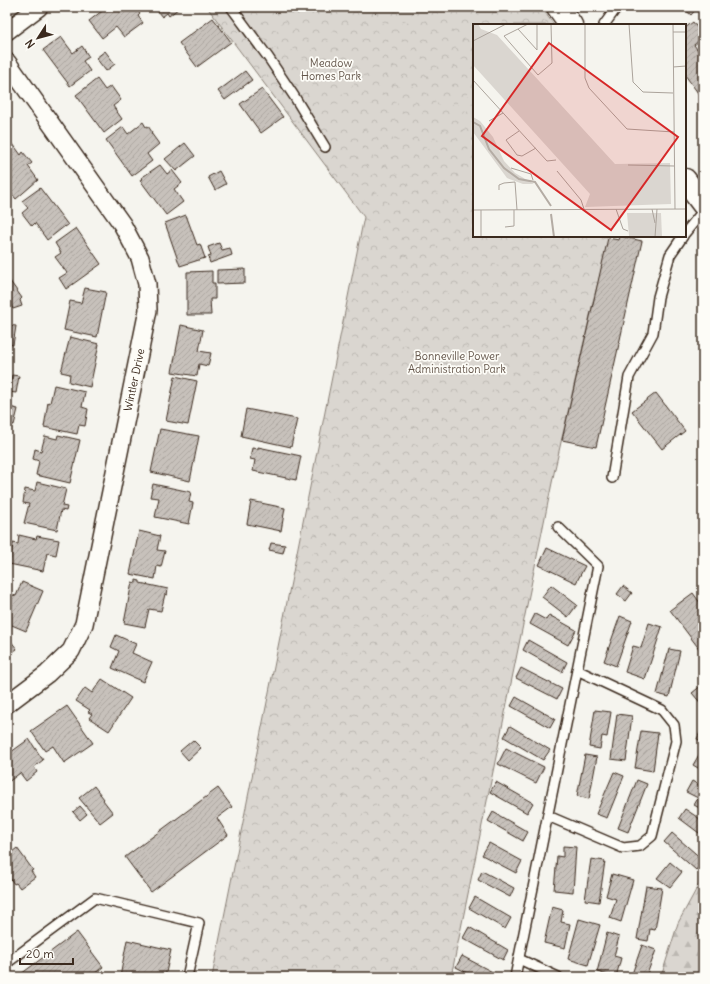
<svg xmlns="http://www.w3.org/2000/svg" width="710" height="984" font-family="Delius,sans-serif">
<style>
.forest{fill:url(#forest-firs);stroke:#8a8077}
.park{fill:url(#park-crowns);stroke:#8a8077}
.building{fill:url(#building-hatch);stroke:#3b2a1e}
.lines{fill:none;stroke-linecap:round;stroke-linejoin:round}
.service-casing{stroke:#3b2a1e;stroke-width:12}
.minor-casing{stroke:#3b2a1e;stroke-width:20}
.tertiary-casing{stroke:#3b2a1e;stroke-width:25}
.service{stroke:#fdfcf7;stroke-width:9}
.minor{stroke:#fdfcf7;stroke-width:17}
.tertiary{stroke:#fdfcf7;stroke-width:22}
.labels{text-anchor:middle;stroke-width:3.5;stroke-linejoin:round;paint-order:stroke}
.park-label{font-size:11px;fill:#63554a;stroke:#fdfcf7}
.street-label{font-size:11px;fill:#3b2a1e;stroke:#fdfcf7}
.inset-river{fill:none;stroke:#b4aca4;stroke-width:2}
.inset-road{fill:none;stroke:#aba39b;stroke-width:1}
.view{fill:#d62828;fill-opacity:0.15;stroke:#d62828;stroke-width:2}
.inset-edge{fill:none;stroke:#3b2a1e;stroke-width:2}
</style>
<defs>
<pattern id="forest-firs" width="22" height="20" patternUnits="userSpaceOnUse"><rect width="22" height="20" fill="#dad6d0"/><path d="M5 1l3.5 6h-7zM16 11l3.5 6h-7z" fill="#bcb8b2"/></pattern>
<pattern id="park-crowns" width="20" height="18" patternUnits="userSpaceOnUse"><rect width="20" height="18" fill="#dad6d0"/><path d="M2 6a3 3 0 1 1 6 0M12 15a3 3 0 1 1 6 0" fill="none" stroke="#bcb8b2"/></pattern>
<pattern id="building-hatch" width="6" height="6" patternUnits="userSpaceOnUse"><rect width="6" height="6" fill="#c7c1bb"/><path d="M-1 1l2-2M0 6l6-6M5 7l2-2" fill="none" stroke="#aca6a0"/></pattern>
</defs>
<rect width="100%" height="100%" fill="#f5f4ee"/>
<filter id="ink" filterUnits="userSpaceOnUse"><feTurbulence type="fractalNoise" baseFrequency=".025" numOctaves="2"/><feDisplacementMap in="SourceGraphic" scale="8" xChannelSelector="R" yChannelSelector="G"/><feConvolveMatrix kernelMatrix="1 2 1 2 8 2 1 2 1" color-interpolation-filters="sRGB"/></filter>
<g filter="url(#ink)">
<path class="forest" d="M703 877V977H661L678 923Z"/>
<path class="park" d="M207 7H541L554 25H474V236H610L594 298 554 473 451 977H212L364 217Z"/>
<g class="building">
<path d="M107 7H135L140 14 138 16 143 23 124 37 116 27 102 38 89 21Z"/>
<path d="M154 7H178L179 8 169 16 167 13 162 17Z"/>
<path d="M682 7H703V13L697 8 691 15Z"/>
<path d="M213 18 231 42 197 67 179 43Z"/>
<path d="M693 22 703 36V38L694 45 703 57V100L685 75V28Z"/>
<path d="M61 37 73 53 82 46 89 57 83 61 90 71 70 86 43 50Z"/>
<path d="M105 51 115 64 106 71 96 58Z"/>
<path d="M245 71 252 80 225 100 218 91Z"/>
<path d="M97 79 105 90 111 86 121 100 113 106 122 119 104 133 76 95Z"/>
<path d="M262 89 283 117 261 133 240 104Z"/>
<path d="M143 122 146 127 148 126 152 132 151 133 159 144 147 154 152 161 132 176 106 140 123 127 128 134Z"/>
<path d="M185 143 195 156 176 171 165 159Z"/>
<path d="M13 144 21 155 23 152 32 163 28 166 38 180 16 199 7 188V149Z"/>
<path d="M160 165 167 174 172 170 182 183 174 189 183 202 166 215 140 180 142 179 141 178Z"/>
<path d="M219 171 226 184 215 190 208 177Z"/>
<path d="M40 188 68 225 65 227V226L47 240 35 223 32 226 22 213 28 208 22 201Z"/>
<path d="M186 215 197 245 200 244 205 258 180 266 165 223Z"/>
<path d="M76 228 101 264 66 289 59 278 67 273 55 257 61 253 55 243Z"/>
<path d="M620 236 642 241 596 447 562 440 608 238 619 240Z"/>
<path d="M219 243 222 250 230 248 232 255 210 263 208 257 211 256 208 247Z"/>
<path d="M245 269V283L217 284V270Z"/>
<path d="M212 271V283H215V299H210L211 315H187V272Z"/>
<path d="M7 277 22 298 20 300 22 306 13 309 10 303 7 305Z"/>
<path d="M85 288 106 292 97 337 64 330 70 301 81 303Z"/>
<path d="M7 325 16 326 13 345 7 344Z"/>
<path d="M181 325 203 330 199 351 211 353 208 366 199 364 197 376 172 372Z"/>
<path d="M70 337 99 344 90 387 69 382 70 374 61 372Z"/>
<path d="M12 375 19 376 16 393 9 392Z"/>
<path d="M175 376 197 381 188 425 166 421Z"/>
<path d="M54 385 85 392 82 407 88 409 85 426 79 425 77 434 44 427 48 402 50 403Z"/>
<path d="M656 393 685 431 662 449 632 411Z"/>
<path d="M9 407 18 409 14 425 7 424Z"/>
<path d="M246 409 297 419 291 447 241 436Z"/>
<path d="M160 429 199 436 190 481 151 472Z"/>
<path d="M58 435 80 440 70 483 36 475 39 461 33 459 35 449 41 451 45 436 57 439Z"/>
<path d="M258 447 301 456 296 480 253 471 255 460 250 459 252 448 258 449Z"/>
<path d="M37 482 66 489 62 506 67 507 66 511 61 510 57 530 24 523 29 504 23 503 25 489 35 491Z"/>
<path d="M153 484 191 492 189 502 193 503 189 524 155 517 159 498 150 497Z"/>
<path d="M251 501 285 508 281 531 247 524Z"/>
<path d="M139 531 160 536 157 550 165 551 161 567 157 566 155 579 130 574Z"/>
<path d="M19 535 36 539 37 536 59 540 56 555 47 553 43 571 9 564 13 543 18 544Z"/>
<path d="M271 543 285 545 283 553 269 550Z"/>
<path d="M547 548 585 566 576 583 539 565Z"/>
<path d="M136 580 140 581V583L168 589 167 595 165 594 161 611 149 609 145 627 124 623 132 582 136 583Z"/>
<path d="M22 582 43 591 26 631 7 623V593L16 596Z"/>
<path d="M551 585 577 605 568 617 542 597Z"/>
<path d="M623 586 632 593 626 601 617 594Z"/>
<path d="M693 593 703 607V654L670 610Z"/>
<path d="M535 614 546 620 549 615 576 630 568 645 530 624Z"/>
<path d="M620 616 632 621 616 666 604 661Z"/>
<path d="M649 623 662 627 645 679 625 672 633 646 641 648Z"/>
<path d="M116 635 136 644 132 653 152 662 143 682 112 668 119 651 111 647Z"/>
<path d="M7 636 17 649 7 656Z"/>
<path d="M528 640 567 662 562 672 523 650Z"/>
<path d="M669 649 680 651 669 697 657 694Z"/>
<path d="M521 668 562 689 557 699 516 678Z"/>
<path d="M102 679 131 698 109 731 89 718 92 714 88 712 90 710 76 701 85 688 92 693Z"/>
<path d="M702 685 703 687V706L692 693Z"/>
<path d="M516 697 555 719 550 728 511 706Z"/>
<path d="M67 706 93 743 64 763 53 746 45 751 31 731Z"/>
<path d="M595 710 611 712 607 737 602 736 600 749 589 747Z"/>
<path d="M617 714 632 716 626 761 611 759Z"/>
<path d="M510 726 550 750 543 760 504 737Z"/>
<path d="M703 726V742L697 739Z"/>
<path d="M641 731 658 733 653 771 635 768Z"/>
<path d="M29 739 43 760 34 767 37 772 26 781 20 773 7 783V755Z"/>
<path d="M193 740 201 748 188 760 180 751Z"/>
<path d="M506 748 544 767 536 783 498 764Z"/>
<path d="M700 753 703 754V771L693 765Z"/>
<path d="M585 755 597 757 589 799 577 796Z"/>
<path d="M614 772 624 776 607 818 596 814Z"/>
<path d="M637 780 647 784 628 832 618 828Z"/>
<path d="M692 781 703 787V810L694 805 698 798 686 792Z"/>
<path d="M496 782 533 803 527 813 490 792Z"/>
<path d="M94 786 104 799 103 800 113 813 100 823 79 798Z"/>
<path d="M218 788 232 807 217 818 228 835 151 892 125 857Z"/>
<path d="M80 806 87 814 80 820 73 812Z"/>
<path d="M685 809 703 821V836L679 818Z"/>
<path d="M493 812 528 832 523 841 488 821Z"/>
<path d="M672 833 703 860V862L696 870 664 842Z"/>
<path d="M489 843 522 861 516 873 482 855Z"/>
<path d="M563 846 576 847 573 892 554 890 557 856 563 857Z"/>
<path d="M17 848 33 870 31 871 35 877 20 888 16 883 14 884 7 874V856Z"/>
<path d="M591 859 605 861 599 902 585 900Z"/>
<path d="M670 862 682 872 670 887 657 878Z"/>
<path d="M482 871 514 888 510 897 478 880Z"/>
<path d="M612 874 633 880 621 922 610 918 616 899 606 896Z"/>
<path d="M646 886 662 888 655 930 650 929 648 941 637 939Z"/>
<path d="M475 897 511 918 505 929 469 908Z"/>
<path d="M552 907 563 910 561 922 570 924 565 948 544 943Z"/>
<path d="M579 919 600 925 588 965 568 959Z"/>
<path d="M469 927 508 950 503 960 463 938Z"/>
<path d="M77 932 103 967 90 977H17Z"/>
<path d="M607 933 619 937 614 956 621 958 616 977 597 972Z"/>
<path d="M127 940 171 950 165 977H120Z"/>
<path d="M642 945 656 950 646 977H631Z"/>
<path d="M462 956 502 977H475L456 967Z"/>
</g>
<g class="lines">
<g class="service-casing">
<g id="service">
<path d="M231 7 268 57 294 96 325 147"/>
<path d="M604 25 617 7"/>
<path d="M685 233 703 211"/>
<path d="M612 478 629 377 653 333 658 297 670 255 683 236"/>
<path d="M548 816 623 848 640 846 652 836 676 741 674 725 662 710 577 670"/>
<path d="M519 959 558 977"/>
<path d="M7 963 95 898 199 923 187 977"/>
<path d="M515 977 598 566 558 527"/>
</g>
</g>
<g class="minor-casing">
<g id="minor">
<path d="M7 31 39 7"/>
<path d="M7 62 122 224 140 258 147 284 148 310 84 624 71 651 47 674 7 704"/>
</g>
</g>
<g class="tertiary-casing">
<g id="tertiary">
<path d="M558 7 571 25"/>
<path d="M685 180 703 204"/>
</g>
</g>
<use href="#service" class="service"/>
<use href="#minor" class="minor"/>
<use href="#tertiary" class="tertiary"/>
</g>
</g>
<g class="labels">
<g class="park-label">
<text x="331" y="67">Meadow<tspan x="331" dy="13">Homes Park</tspan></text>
<text x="457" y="360">Bonneville Power<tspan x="457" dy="13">Administration Park</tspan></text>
</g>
<g class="street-label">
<text transform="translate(134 380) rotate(-78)" y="4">Wintler Drive</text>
</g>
</g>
<g transform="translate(473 24)">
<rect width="213" height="213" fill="#f5f4ee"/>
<path d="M154 189H188L189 213 156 212Z" fill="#dad6d0"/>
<path d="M0 93 7 97 20 113 31 137 42 149 61 160H50L34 154 0 108Z" fill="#dad6d0"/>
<path d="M0 0H5L8 5 24 11 142 140 197 139 198 180 112 183 117 170 0 41Z" fill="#dad6d0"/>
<path class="inset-river" d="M0 98 7 102 16 125 31 144 46 155 62 158 78 182M78 190 81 213"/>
<path class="inset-road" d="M55 0 31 12 65 51 79 39 78 0M112 0V54L116 64 154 105 201 108M156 0 160 58 170 68 200 69M200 0 202 185M45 5 64 26V0M200 8H213M0 17 33 0M200 43 213 42M0 56 74 137 83 136M16 97 30 89M46 107 33 116 44 131 49 132 63 124M155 141 201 142M38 144 58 150 60 156M84 147 108 176 111 185M26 166V161L31 159 42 158 44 186M143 185 150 205 155 207M179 185 182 199M0 186 213 185M32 203 41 202V186M8 213V186M182 213 184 185"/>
<path class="view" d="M76 19 205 113 138 206 9 112Z"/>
<rect width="213" height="213" class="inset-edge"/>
</g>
<rect width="710" height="984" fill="none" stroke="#fdfcf7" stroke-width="24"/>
<rect x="12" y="12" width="686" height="960" fill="none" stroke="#3b2a1e" stroke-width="1.5" filter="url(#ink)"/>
<g transform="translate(38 38) rotate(234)" stroke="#fdfcf7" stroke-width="3" paint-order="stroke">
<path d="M0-3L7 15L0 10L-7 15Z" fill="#3b2a1e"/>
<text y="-6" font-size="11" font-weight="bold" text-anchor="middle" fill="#3b2a1e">N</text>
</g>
<path d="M20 958v6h53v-6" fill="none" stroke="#3b2a1e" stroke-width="2"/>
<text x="26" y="958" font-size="12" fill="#3b2a1e" stroke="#fdfcf7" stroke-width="3" paint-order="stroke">20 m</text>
</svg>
